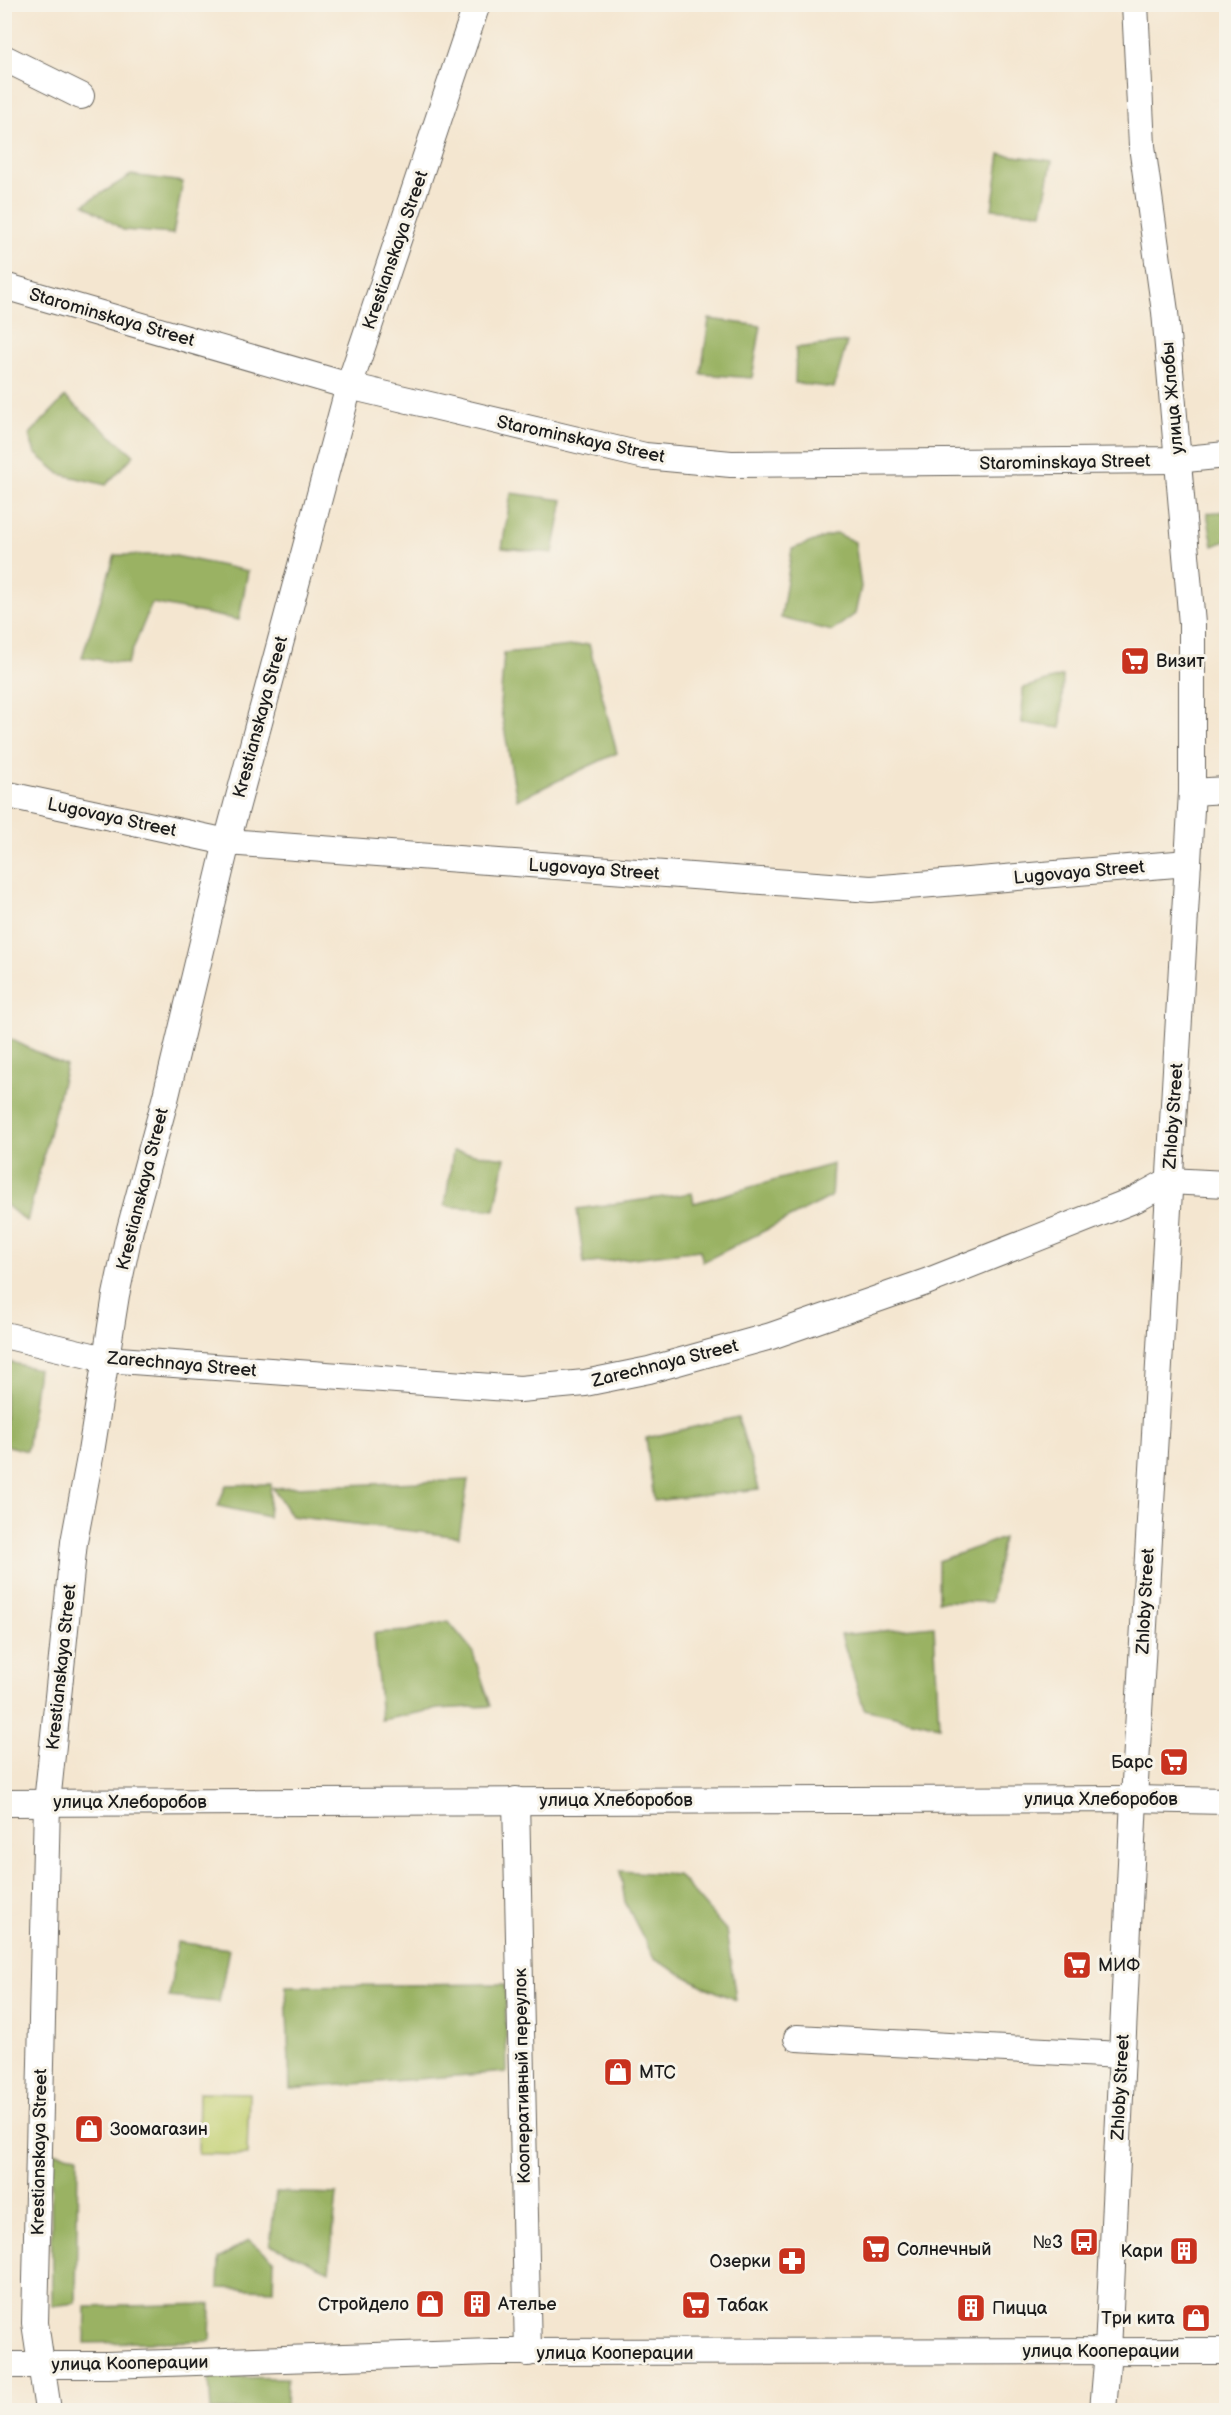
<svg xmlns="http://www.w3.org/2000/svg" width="1231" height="2415" font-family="'Balsamiq Sans',sans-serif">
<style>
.green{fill:#c3d072;stroke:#707647;stroke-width:1.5}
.forest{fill:#9ab264;stroke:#5b6740;stroke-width:1.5}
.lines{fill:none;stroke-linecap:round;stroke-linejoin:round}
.minor-casing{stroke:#68635b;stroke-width:28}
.minor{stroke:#fff;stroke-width:26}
.labels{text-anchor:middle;stroke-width:6;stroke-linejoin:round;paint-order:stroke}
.street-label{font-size:18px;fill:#1c1c1c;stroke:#f7f3e8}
.poi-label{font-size:18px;fill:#1c1c1c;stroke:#f7f3e8;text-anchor:start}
</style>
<rect width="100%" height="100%" fill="#f7f3e8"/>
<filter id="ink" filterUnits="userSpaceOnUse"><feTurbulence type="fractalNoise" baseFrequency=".0167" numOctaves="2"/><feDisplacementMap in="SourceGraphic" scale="12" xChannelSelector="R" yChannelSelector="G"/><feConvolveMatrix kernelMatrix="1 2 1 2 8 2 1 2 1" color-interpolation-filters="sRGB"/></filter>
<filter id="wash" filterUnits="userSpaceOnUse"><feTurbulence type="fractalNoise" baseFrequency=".008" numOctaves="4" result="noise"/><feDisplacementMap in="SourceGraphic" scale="24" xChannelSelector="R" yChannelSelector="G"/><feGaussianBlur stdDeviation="1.35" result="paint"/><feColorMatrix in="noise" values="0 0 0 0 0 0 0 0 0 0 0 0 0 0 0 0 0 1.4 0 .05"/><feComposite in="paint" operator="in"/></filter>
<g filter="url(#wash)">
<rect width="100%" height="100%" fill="#f4e6d0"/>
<path class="green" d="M199 2092 249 2093 247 2155 198 2154Z"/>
<g class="forest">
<path d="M1000 154 1052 161 1042 213 992 209Z"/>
<path d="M131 175 183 182 173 234 123 230 84 204Z"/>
<path d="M709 319 761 326 752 378 701 374Z"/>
<path d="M847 342 834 388 795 383 796 348Z"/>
<path d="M65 397 134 455 106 485 60 474 35 453 29 435Z"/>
<path d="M511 493 563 500 553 553 502 548Z"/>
<path d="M1226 511V541L1213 546 1207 513Z"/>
<path d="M836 533 855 542 861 587 855 614 832 631 781 618 792 549Z"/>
<path d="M115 555H171L248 571 239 620 152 603 127 664 82 657Z"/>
<path d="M589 644 617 753 517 800 500 705 504 653Z"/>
<path d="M1063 676 1061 728 1022 723 1023 688Z"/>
<path d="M10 1039 66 1066 27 1222 5 1204 4 1050Z"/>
<path d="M453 1151 505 1158 495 1210 445 1206Z"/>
<path d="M833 1164 831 1197 703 1262 700 1250 584 1264 577 1209 692 1193 694 1203Z"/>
<path d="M5 1361 38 1369 27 1451 5 1445Z"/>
<path d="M738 1417 759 1489 654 1501 646 1438Z"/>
<path d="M468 1480 459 1537 291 1516 273 1488Z"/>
<path d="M271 1484 268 1517 218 1506 226 1485Z"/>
<path d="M1003 1538 991 1602 938 1601V1561Z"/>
<path d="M448 1621 472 1650 491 1706 438 1709 381 1720 374 1633 408 1631Z"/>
<path d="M934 1626 939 1726 864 1709 841 1635Z"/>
<path d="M620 1871 678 1875 726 1930 736 2000 703 1986 654 1959 625 1902Z"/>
<path d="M177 1942 229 1949 219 2002 169 1997Z"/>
<path d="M505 1984 507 2072 290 2089 286 1986Z"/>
<path d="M51 2152 78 2156 76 2303 52 2306Z"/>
<path d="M276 2192 337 2194 329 2271 270 2244Z"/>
<path d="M249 2240 274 2261 273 2290 218 2288 219 2259Z"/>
<path d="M211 2304 210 2341 85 2343 86 2307Z"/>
<path d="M209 2377 287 2378 286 2410H211Z"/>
</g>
</g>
<g filter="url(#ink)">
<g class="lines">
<g class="minor-casing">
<g id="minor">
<path d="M4 58 81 96"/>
<path d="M4 286 349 386 645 456 731 464 1176 460 1226 455"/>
<path d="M1192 792 1226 790"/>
<path d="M4 794 227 842 871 889 1188 863"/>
<path d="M4 1335 105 1359 520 1389 585 1383 649 1370 771 1336 926 1282 1136 1199 1169 1181 1226 1184"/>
<path d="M516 1800 528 2353"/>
<path d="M4 1803 1134 1799 1226 1801"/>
<path d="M797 2038 1121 2055"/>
<path d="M4 2365H107L492 2352 1226 2351"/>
<path d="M48 2410 35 2323 47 1803 74 1542 91 1452 116 1295 130 1229 165 1100 227 842 349 386 477 4"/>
<path d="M1103 2410 1108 2351 1134 1799 1192 792V624L1165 312 1142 146 1135 4"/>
</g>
</g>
<use href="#minor" class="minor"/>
</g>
</g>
<defs>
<g id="supermarket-square" transform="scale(1.5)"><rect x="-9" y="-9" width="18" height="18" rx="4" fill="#c8321e" stroke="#f7f3e8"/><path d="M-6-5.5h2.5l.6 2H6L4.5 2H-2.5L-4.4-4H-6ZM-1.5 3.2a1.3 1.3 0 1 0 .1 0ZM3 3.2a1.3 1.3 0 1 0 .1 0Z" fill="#fff"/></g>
<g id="shop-square" transform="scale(1.5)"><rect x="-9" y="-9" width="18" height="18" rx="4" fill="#c8321e" stroke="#f7f3e8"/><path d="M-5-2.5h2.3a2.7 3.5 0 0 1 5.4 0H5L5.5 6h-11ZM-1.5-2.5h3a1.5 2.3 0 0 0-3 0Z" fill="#fff"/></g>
<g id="bus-square" transform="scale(1.5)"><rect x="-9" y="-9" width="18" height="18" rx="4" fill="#c8321e" stroke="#f7f3e8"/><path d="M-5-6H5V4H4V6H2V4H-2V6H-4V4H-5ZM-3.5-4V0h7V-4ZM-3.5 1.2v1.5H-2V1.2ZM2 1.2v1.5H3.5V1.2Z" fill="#fff"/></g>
<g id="building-square" transform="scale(1.5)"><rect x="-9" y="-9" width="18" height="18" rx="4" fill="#c8321e" stroke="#f7f3e8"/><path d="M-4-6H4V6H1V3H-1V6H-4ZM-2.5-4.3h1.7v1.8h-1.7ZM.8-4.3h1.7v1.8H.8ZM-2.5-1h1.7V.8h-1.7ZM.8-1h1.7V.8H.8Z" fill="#fff"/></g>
<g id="pharmacy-square" transform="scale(1.5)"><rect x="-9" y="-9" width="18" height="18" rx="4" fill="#c8321e" stroke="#f7f3e8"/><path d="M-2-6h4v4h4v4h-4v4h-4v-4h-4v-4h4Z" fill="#fff"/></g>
</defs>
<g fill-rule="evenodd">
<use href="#supermarket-square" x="1135" y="661"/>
<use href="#supermarket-square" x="1174" y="1762"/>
<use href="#supermarket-square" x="1077" y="1965"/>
<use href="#shop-square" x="618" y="2072"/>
<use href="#shop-square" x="89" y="2129"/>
<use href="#bus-square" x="1084" y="2242"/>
<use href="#supermarket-square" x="876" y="2249"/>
<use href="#building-square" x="1184" y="2251"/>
<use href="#pharmacy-square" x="792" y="2261"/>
<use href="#shop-square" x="430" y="2304"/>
<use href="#building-square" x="477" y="2304"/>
<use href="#supermarket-square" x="696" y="2305"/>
<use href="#building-square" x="971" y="2308"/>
<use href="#shop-square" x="1196" y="2318"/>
</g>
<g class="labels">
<g class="street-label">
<text transform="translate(395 250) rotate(-71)" y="6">Krestianskaya Street</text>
<text transform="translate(112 317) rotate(16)" y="6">Starominskaya Street</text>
<text transform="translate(1172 398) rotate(-95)" y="6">улица Жлобы</text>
<text transform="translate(581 439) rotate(12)" y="6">Starominskaya Street</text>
<text transform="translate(1065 462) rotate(-1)" y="6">Starominskaya Street</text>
<text transform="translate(260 717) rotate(-75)" y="6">Krestianskaya Street</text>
<text transform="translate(112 817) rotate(12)" y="6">Lugovaya Street</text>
<text transform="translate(594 869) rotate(4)" y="6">Lugovaya Street</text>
<text transform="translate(1079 872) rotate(-5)" y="6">Lugovaya Street</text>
<text transform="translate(1173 1116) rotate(-86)" y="6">Zhloby Street</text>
<text transform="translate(142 1189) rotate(-76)" y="6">Krestianskaya Street</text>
<text transform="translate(665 1363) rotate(-14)" y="6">Zarechnaya Street</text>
<text transform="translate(182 1364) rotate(5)" y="6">Zarechnaya Street</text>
<text transform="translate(1145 1601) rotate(-87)" y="6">Zhloby Street</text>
<text transform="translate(61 1667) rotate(-84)" y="6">Krestianskaya Street</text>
<text x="1101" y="1805">улица Хлеборобов</text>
<text x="616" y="1806">улица Хлеборобов</text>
<text x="130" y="1808">улица Хлеборобов</text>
<text transform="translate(522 2076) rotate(-91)" y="6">Кооперативный переулок</text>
<text transform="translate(1120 2087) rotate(-87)" y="6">Zhloby Street</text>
<text transform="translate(39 2152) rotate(-89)" y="6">Krestianskaya Street</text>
<text x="1101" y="2357">улица Кооперации</text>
<text x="615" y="2359">улица Кооперации</text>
<text transform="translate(130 2363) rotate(-1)" y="6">улица Кооперации</text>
</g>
<g class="poi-label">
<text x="1156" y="667">Визит</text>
<text x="1153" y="1768" text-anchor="end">Барс</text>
<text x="1098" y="1971">МИФ</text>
<text x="639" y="2078">МТС</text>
<text x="110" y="2135">Зоомагазин</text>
<text x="1063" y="2248" text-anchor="end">№3</text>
<text x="897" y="2255">Солнечный</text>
<text x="1163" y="2257" text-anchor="end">Кари</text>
<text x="771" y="2267" text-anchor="end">Озерки</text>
<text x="409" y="2310" text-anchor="end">Стройдело</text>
<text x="498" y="2310">Ателье</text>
<text x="717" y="2311">Табак</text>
<text x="992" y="2314">Пицца</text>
<text x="1175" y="2324" text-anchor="end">Три кита</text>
</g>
</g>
<rect width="1231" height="2415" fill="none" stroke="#f7f3e8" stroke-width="24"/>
</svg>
